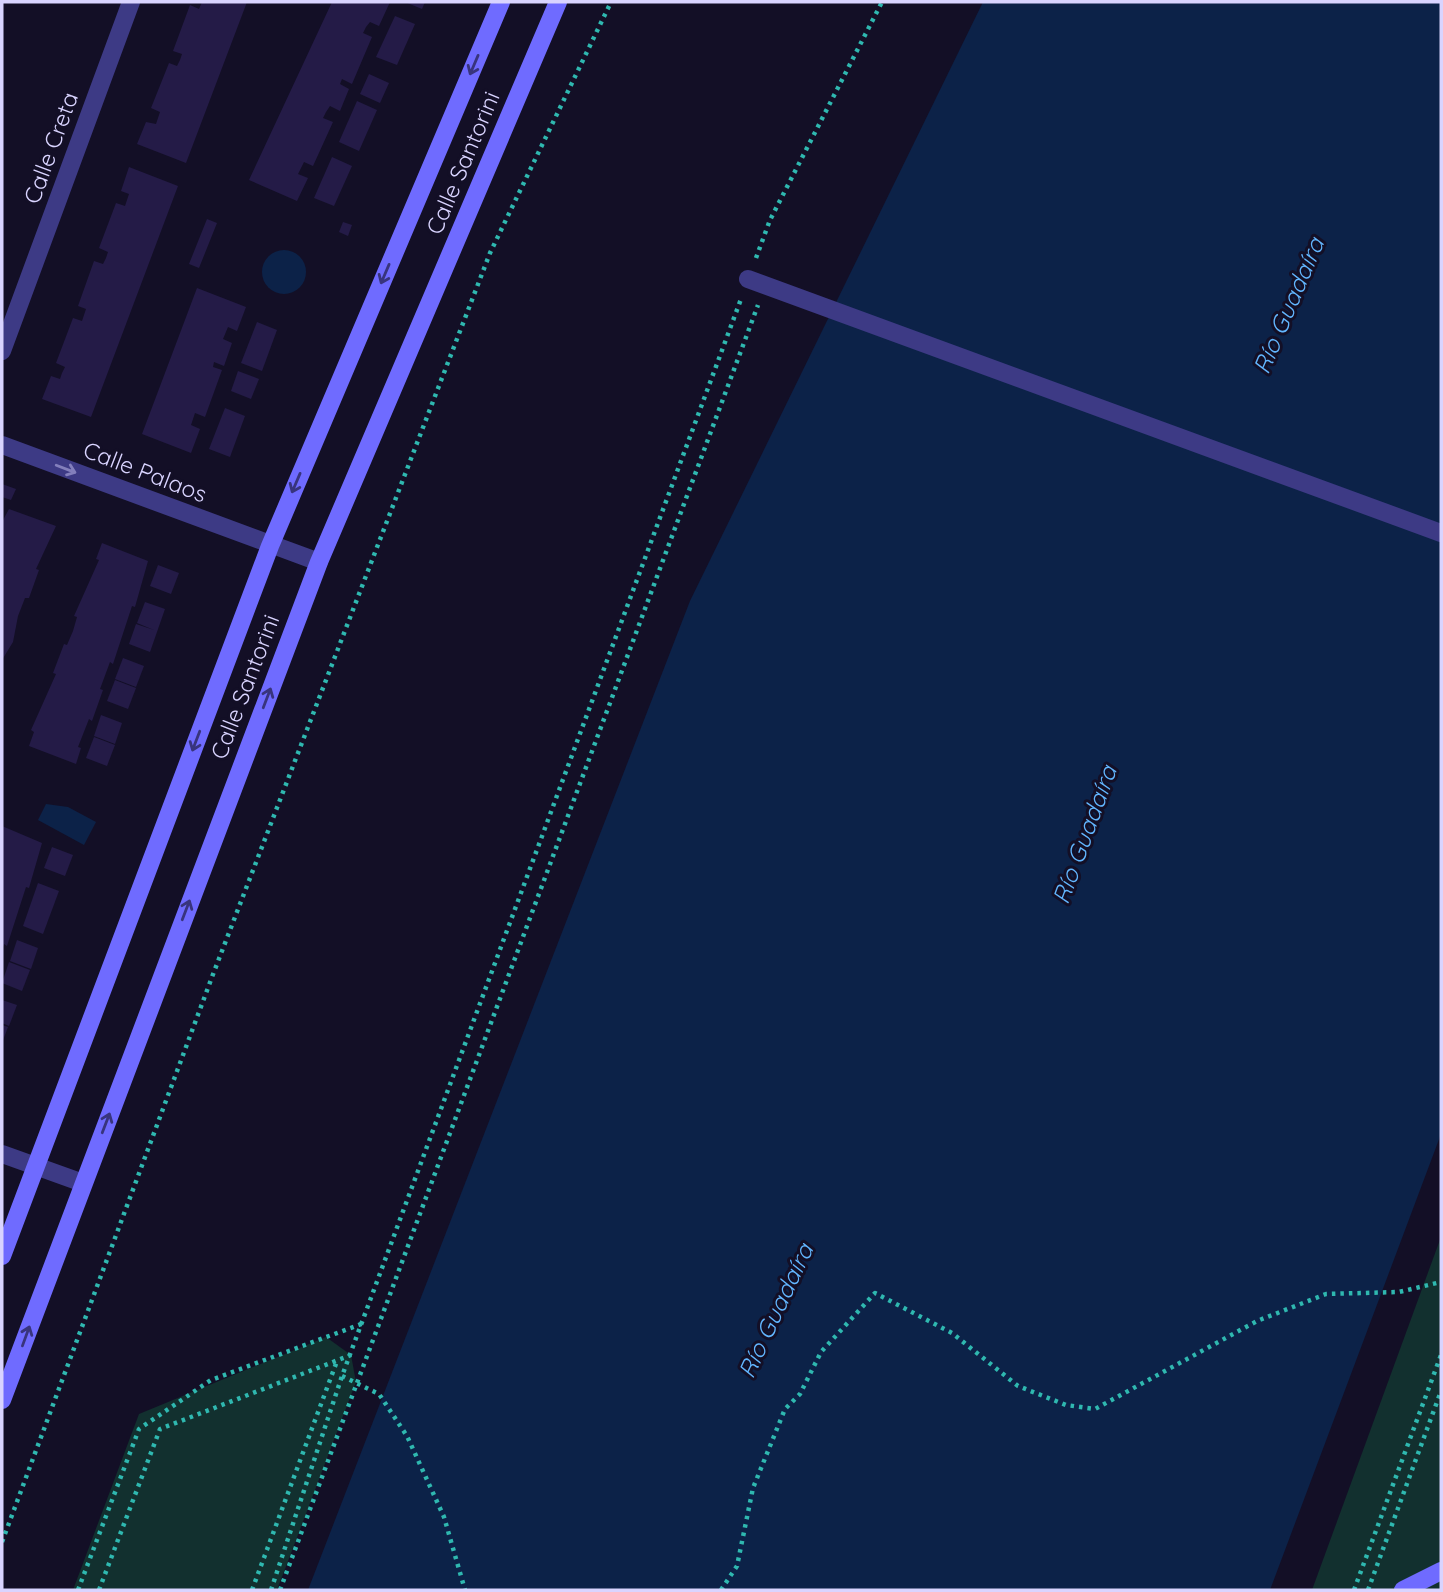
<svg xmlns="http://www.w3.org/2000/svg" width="1443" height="1592" font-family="Quicksand,sans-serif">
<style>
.green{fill:#12302f}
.water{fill:#0c2248}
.building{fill:#241b47}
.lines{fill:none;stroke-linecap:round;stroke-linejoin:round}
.path{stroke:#2fb8b0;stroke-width:4.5;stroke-dasharray:3.5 5;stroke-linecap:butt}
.street{stroke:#3d3a85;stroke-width:18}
.secondary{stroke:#6f6bff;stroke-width:18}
.oneway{stroke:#38347d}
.oneway2{stroke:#837fbc}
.labels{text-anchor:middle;stroke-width:6;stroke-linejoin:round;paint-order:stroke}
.street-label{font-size:23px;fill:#d9d4ff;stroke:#130f26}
.water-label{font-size:24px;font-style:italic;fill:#62b6ff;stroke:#130f26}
</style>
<rect width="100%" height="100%" fill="#130f26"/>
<g class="green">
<path d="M1441 1237V1590H1312Z"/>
<path d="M326 1337 351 1355 356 1382 277 1590H73L139 1414Z"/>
</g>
<g class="water">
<path d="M983 2H1441V1134L1270 1590H308L690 601Z"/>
<circle cx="284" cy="272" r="22"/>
<path d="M46 804 68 807 96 822 84 845 38 820Z"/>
</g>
<g class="building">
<path d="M202 2H247L186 163 137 144 146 122 156 124 160 112 151 108 169 63 177 66 180 60 182 54 173 51 190 5 199 9Z"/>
<path d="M332 2H390L379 26 370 22 366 27 363 33 372 37 352 84 342 79 340 84 349 89 340 111 330 106 326 112 323 118 333 122 313 166 304 162 298 174 308 178 297 201 249 180Z"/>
<path d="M405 2H425L422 9Z"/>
<path d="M395 16 415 24 397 65 376 57Z"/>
<path d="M369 74 389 83 380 103 360 94Z"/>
<path d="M357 101 377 110 359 151 339 142Z"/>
<path d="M332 157 352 166 334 206 314 198Z"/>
<path d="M129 167 178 186 91 417 42 399 51 376 60 379 62 373 65 367 56 363 73 318 82 321 86 309 78 306 94 261 103 264 106 258 108 252 99 248 116 203 125 206 129 194 121 191Z"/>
<path d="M207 219 217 223 199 268 189 264Z"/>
<path d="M343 222 352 225 348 236 339 232Z"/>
<path d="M197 288 246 307 237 331 228 327 223 339 232 343 224 366 214 362 213 367 222 370 205 417 195 413 191 425 200 429 191 453 142 434Z"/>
<path d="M257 322 277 330 262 371 241 363Z"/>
<path d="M238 371 259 379 251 399 231 391Z"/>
<path d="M225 408 245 416 230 457 209 449Z"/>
<path d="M2 484 16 489 11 500 2 497Z"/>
<path d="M9 509 56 526 36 569 39 570 29 598H25L18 616 13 642 2 660V522Z"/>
<path d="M102 543 148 561 135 607 132 606 113 664 110 662 100 689 103 690 92 721 89 719 78 747 81 748 76 764 29 746 34 732 31 730 56 674 53 673 64 644 67 645 73 631 77 617 74 616 99 560 96 559Z"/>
<path d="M158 565 179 573 171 594 150 586Z"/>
<path d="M145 602 165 609 150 652 129 644 136 624 154 630 137 623Z"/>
<path d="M123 658 144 666 136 687 115 679Z"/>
<path d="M115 680 136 688 128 709 107 701Z"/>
<path d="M101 715 122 723 115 744 94 736Z"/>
<path d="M94 737 115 745 107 766 86 758Z"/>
<path d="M2 826 42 843 29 888 26 887 7 946 4 944 2 950Z"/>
<path d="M52 847 73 855 65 876 44 868Z"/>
<path d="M38 883 59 891 43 934 23 926Z"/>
<path d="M17 940 38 948 31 969 10 961Z"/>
<path d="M9 962 30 970 22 991 2 983Z"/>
<path d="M2 1000 17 1005 9 1026 2 1023Z"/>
<path d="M2 1025 8 1027 2 1043Z"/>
</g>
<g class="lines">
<g class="path">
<path d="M756 258 770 220 882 2"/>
<path d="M342 1376 379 1394 407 1436 444 1517 465 1590"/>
<path d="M2 1542 212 977 490 253 611 2"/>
<path d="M78 1590 139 1429 211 1380 364 1323"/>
<path d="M99 1590 160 1429 351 1355"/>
<path d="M252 1590 337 1361"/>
<path d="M271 1590 342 1376 741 299"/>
<path d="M280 1590 758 305"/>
<path d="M721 1590 737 1566 753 1488 785 1409 800 1394 821 1352 875 1293 952 1333 1018 1386 1066 1405 1095 1409 1257 1321 1326 1294 1399 1292 1441 1282"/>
<path d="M1354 1590 1441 1355"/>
<path d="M1368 1590 1441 1391"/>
</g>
<g class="street">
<path d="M748 279 1441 533"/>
<path d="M2 351 131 2"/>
<path d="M2 445 319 562"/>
<path d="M2 1154 83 1183"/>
</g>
<g class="secondary">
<path d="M2 1256 270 546 501 2"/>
<path d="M2 1400 319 562 558 2"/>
<path d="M1403 1590 1441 1571"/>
</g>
</g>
<defs><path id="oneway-shaft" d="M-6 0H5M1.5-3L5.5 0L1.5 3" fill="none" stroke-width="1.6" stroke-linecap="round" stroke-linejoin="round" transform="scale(1.75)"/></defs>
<g class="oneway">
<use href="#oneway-shaft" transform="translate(474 65) rotate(113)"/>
<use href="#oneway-shaft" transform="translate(385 274) rotate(113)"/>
<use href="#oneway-shaft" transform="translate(296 483) rotate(113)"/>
<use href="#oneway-shaft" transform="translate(267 698) rotate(-69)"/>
<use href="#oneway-shaft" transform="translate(196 741) rotate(111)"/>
<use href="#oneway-shaft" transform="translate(186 910) rotate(-69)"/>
<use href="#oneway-shaft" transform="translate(106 1123) rotate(-69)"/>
<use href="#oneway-shaft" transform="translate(26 1336) rotate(-70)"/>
</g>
<use class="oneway2" href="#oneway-shaft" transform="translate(66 469) rotate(21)"/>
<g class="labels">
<g class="street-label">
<text transform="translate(51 148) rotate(-70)" y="8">Calle Creta</text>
<text transform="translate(463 163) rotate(-67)" y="8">Calle Santorini</text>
<text transform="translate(145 472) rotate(21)" y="8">Calle Palaos</text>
<text transform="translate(245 687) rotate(-69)" y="8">Calle Santorini</text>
</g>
<g class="water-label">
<text transform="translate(1289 306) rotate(-67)" y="8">Río Guadaíra</text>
<text transform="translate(1085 835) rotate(-70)" y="8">Río Guadaíra</text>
<text transform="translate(776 1311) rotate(-65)" y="8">Río Guadaíra</text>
</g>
</g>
<rect width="1443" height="1592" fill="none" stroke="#d9d4ff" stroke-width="7"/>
</svg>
